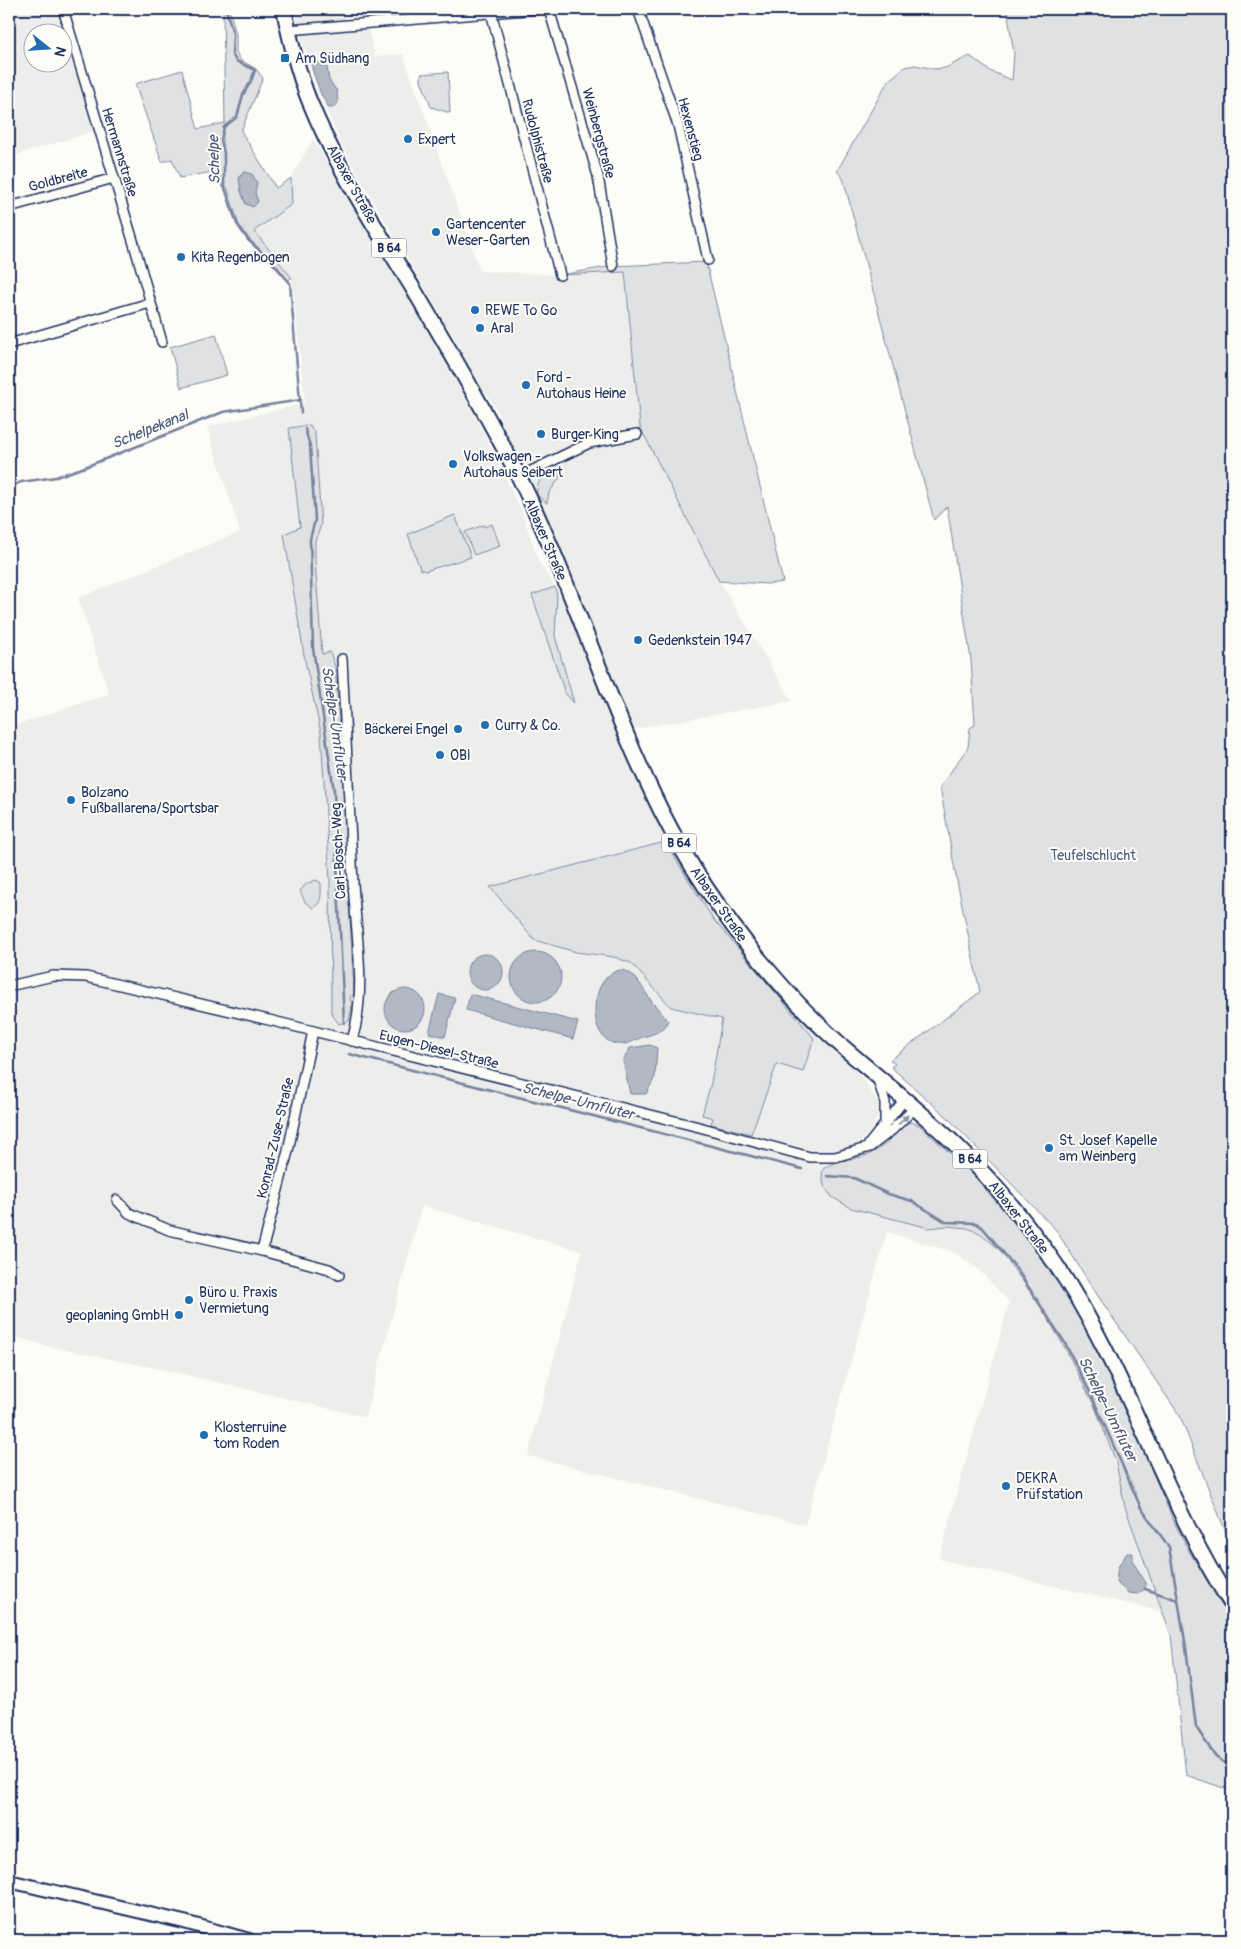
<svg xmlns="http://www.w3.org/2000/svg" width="1241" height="1949" font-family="Pangolin,sans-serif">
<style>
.built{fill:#edeeec;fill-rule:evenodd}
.green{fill:#e0e1e3;stroke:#7e88a0;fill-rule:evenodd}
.water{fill:#b3b8c5;stroke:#76819c}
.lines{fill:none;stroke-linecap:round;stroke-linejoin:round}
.stream{stroke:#76819c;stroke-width:2.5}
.street-casing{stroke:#1b2f5e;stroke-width:12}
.secondary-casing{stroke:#1b2f5e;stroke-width:16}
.primary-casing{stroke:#1b2f5e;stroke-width:18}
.street{stroke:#fdfcf7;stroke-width:9}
.secondary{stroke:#fdfcf7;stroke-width:12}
.primary{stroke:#fdfcf7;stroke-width:14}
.oneway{fill:#8c96aa}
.poi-dot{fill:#1f6fb2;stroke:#fdfcf7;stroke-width:2}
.labels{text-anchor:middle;stroke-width:4;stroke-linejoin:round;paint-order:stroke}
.shield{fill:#fdfcf7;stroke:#5f6c8c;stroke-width:1}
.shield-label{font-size:12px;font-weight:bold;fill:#1b2f5e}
.poi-label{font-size:14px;fill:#1b2f5e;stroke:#fdfcf7;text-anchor:start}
.street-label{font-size:14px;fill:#1b2f5e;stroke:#fdfcf7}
.park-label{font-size:14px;fill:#4c5c7f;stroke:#fdfcf7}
.water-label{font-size:15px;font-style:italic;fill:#49587d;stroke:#fdfcf7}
</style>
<rect width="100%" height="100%" fill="#fdfcf7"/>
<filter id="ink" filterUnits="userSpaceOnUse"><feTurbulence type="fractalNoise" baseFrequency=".02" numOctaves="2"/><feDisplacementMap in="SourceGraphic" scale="10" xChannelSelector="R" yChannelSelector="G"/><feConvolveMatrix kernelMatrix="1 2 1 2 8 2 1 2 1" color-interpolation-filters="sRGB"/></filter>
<g filter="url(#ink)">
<g class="built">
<path d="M9 9H58L96 131 9 157ZM32 32H62V62H32Z"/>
<path d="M294 9H344L346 23 366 21 375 56 403 54 480 271 560 275 625 272 640 427 719 581 792 701 634 729 541 507 504 429 496 409 488 396 479 387 460 348 354 168 340 142 318 92 298 28Z"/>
<path d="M313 139 443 357 481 427 522 512 539 562 565 603 605 704 643 791 670 847 715 918 767 980 821 1040 860 1075 878 1102V1116L872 1129 860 1142 822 1173 929 1228 947 1226 967 1228 980 1233 999 1249 1040 1305 1065 1348 1095 1407 1116 1462 1125 1507 1163 1612 939 1559 1009 1302 978 1269 953 1252 887 1232 805 1525 528 1456 582 1251 422 1206 365 1417 165 1370 47 1346 9 1335V727L109 694 78 598 240 532 207 427 305 403 292 278 253 231 292 204 291 178Z"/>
</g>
<g class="green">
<path d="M223 9H229L236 34V51L239 59 256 69 263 78 241 131 276 188 291 178 292 204 254 231 292 278 288 280 275 263 250 240 239 225 227 187H222L218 171 180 178 172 159 162 162 135 84 182 70 198 129 225 123ZM244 172H246L258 202 246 204 241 191 240 176Z"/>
<path d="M1007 9H1232V1548L1180 1416 1100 1299 1056 1230 947 1117 891 1067 895 1064 890 1060 980 992 955 871 940 787 968 747 970 728 975 725 971 660 947 506 934 520 843 178 837 171 888 81 905 67 915 65 935 69 945 68 970 56 990 71 1012 80 1014 54Z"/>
<path d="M448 72 450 113 431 107 421 80V74Z"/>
<path d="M706 262 783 582 767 584 719 581 640 427 625 272 560 275 613 266Z"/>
<path d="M216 334 227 375 181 388 170 347Z"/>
<path d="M310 425 315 434 321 525 315 541V561L322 654 330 652 335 666 341 746 354 994 350 997 352 1005 349 1021 339 1024 331 1013 330 880 321 733 305 661 284 534 300 527 289 428Z"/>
<path d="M551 470 559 472 560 477 549 493 547 503 537 495C536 484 541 476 551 470Z"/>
<path d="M455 515 471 557 425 571 420 569 408 534Z"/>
<path d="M492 524 500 546 474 555 465 532 484 525 485 527Z"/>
<path d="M555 587 557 596 555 636 574 703 565 693 532 595Z"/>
<path d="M665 842 713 919 814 1038 803 1072 777 1064 751 1134 711 1124 713 1118 702 1115 711 1083 722 1019 671 1007 631 963 614 957 576 952 534 940 490 887Z"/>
<path d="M316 880 321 883C321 892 323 903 313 908L305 902 300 891 306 884Z"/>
<path d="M912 1122 919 1125 969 1170 1020 1230 1055 1275 1081 1319 1114 1381 1173 1520 1190 1553 1232 1616V1791L1186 1775 1171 1635 1125 1507 1116 1462 1095 1407 1065 1348 1040 1305 999 1249 980 1233 967 1228 947 1226 929 1228 851 1208 832 1197 824 1186 822 1173 824 1168C837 1159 856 1160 870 1154 885 1147 896 1133 907 1123Z"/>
</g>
<g class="water">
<path d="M316 61 327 67 329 80 337 91 338 103 332 108H329L321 94 312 69V63Z"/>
<path d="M244 172 252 174 257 183 255 193 258 202 253 207 246 204 241 191 239 178Z"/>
<circle cx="536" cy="977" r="25"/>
<circle cx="485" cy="972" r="18"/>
<path d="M620 970C634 970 641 986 648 996 654 1005 662 1013 668 1021 664 1032 653 1034 643 1037 637 1039 630 1043 624 1044 585 1049 587 976 620 970Z"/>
<circle cx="405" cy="1009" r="20"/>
<path d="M439 994 455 998 445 1037 429 1033Z"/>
<path d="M470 994 578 1022 573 1039 466 1010Z"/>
<path d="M650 1045 657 1048 655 1077 646 1094H630L623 1061 630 1048Z"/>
<path d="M1127 1553H1133V1562L1146 1583 1145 1589 1137 1594 1128 1593 1116 1582 1118 1567Z"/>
</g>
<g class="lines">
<g class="stream">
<path d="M226 9 233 34 232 54 236 61 255 70 251 81 243 95 237 117 224 127 221 140 224 153V185L237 224 248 240 269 259 290 283 301 413"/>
<path d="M305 429 310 446 315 520 310 539 313 648 334 791 344 1023"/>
<path d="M9 488 21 482 56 477 85 467 223 412 301 400"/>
<path d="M349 1054 802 1169"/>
<path d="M827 1176 854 1178 888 1194 912 1201 946 1222 976 1223 983 1228 1016 1268 1065 1343 1090 1392 1141 1508 1169 1547 1186 1647 1196 1727 1215 1756 1223 1762 1232 1765"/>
<path d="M1145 1589 1178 1600"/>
</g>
<g class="street-casing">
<g id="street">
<path d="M63 9 134 244 162 342"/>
<path d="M549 9 598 176 613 266"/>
<path d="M638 9 678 125 708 260"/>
<path d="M491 12 560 275"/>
<path d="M288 30 537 9"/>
<path d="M9 207 114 178"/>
<path d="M9 344 150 303"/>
<path d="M519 477 589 443 637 434"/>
<path d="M342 659C346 734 349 808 353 883 356 935 367 990 352 1041"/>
<path d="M9 986 53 976 86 977 273 1021 699 1127 810 1157H835L870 1147 892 1130 915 1108"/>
<path d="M313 1031 288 1151 262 1251 329 1269 339 1275"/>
<path d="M878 1080 885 1102V1123"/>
<path d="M869 1144 905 1099"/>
<path d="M117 1200 129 1213 169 1230 262 1251"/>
</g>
</g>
<g class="secondary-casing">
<path id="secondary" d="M9 1881 184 1922 249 1940"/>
</g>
<g class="primary-casing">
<path id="primary" d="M284 9C290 40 297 70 309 100 336 167 376 228 414 290 451 352 487 414 520 479 570 580 603 690 652 792 677 846 710 897 747 944 776 981 808 1016 843 1047 883 1082 926 1115 964 1153 997 1186 1027 1223 1054 1262 1128 1369 1161 1496 1232 1605"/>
</g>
<use href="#street" class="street"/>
<use href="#secondary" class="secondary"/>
<use href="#primary" class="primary"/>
</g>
<defs><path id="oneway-solid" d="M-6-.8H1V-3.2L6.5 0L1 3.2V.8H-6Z" transform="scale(1.25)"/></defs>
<use class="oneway" href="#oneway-solid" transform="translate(903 1120) rotate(-43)"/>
</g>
<g class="poi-dot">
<rect x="280" y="53" width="10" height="10" rx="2.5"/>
<circle cx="408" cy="139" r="5"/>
<circle cx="436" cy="232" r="5"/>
<circle cx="181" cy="257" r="5"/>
<circle cx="475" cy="310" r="5"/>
<circle cx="480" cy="328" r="5"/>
<circle cx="526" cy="385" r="5"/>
<circle cx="541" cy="434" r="5"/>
<circle cx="453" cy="464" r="5"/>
<circle cx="638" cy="640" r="5"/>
<circle cx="485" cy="725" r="5"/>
<circle cx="458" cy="729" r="5"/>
<circle cx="440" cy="755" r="5"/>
<circle cx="71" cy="800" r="5"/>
<circle cx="1049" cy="1148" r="5"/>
<circle cx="189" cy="1300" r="5"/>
<circle cx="179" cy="1315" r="5"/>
<circle cx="204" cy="1435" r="5"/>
<circle cx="1006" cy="1486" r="5"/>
</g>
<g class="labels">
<g class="shield">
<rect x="371.5" y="238.5" width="35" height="19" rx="4"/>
<rect x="661.5" y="833.5" width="35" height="19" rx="4"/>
<rect x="952.5" y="1149.5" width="35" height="19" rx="4"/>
</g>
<g class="shield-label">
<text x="389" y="252">B 64</text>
<text x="679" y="847">B 64</text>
<text x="970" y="1163">B 64</text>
</g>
<g class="poi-label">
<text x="295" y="63">Am Südhang</text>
<text x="418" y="144">Expert</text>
<text x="446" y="229">Gartencenter<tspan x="446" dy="16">Weser-Garten</tspan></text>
<text x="191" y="262">Kita Regenbogen</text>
<text x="485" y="315">REWE To Go</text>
<text x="490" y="333">Aral</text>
<text x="536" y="382">Ford -<tspan x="536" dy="16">Autohaus Heine</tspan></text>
<text x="551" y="439">Burger King</text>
<text x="463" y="461">Volkswagen -<tspan x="463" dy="16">Autohaus Seibert</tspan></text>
<text x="648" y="645">Gedenkstein 1947</text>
<text x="495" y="730">Curry &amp; Co.</text>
<text x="448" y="734" text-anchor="end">Bäckerei Engel</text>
<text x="450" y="760">OBI</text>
<text x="81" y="797">Bolzano<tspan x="81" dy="16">Fußballarena/Sportsbar</tspan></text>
<text x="1059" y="1145">St. Josef Kapelle<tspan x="1059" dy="16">am Weinberg</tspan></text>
<text x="199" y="1297">Büro u. Praxis<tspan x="199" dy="16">Vermietung</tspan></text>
<text x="169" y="1320" text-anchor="end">geoplaning GmbH</text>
<text x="214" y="1432">Klosterruine<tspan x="214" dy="16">tom Roden</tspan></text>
<text x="1016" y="1483">DEKRA<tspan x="1016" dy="16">Prüfstation</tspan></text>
</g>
<g class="street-label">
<text transform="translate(691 129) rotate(75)" y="5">Hexenstieg</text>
<text transform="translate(599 133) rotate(75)" y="5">Weinbergstraße</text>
<text transform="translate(538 141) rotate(75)" y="5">Rudolphistraße</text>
<text transform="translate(120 152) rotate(73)" y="5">Hermannstraße</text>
<text transform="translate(58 179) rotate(-15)" y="5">Goldbreite</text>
<text transform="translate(352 184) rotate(61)" y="5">Albaxer Straße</text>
<text transform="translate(546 539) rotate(67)" y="5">Albaxer Straße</text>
<text transform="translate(338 851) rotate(-93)" y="5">Carl-Bosch-Weg</text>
<text transform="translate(719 904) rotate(55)" y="5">Albaxer Straße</text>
<text transform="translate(439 1049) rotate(14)" y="5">Eugen-Diesel-Straße</text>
<text transform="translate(275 1138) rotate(-77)" y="5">Konrad-Zuse-Straße</text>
<text transform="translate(1019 1217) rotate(52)" y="5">Albaxer Straße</text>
</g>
<g class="park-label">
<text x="1093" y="860">Teufelschlucht</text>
</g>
<g class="water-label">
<text transform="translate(214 160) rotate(-92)" y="5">Schelpe</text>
<text transform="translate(150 429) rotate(-22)" y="5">Schelpekanal</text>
<text transform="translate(335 723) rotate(82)" y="5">Schelpe-Umfluter</text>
<text transform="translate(578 1101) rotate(14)" y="5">Schelpe-Umfluter</text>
<text transform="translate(1108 1409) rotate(64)" y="5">Schelpe-Umfluter</text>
</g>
</g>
<rect width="1241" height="1949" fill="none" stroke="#fdfcf7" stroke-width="30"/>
<rect x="15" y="15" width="1211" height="1919" fill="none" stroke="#1b2f5e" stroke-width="2" filter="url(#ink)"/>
<g transform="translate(48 48) rotate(107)"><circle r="24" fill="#fdfcf7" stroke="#a3aaba"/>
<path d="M0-4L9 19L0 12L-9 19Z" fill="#1f6fb2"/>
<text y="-8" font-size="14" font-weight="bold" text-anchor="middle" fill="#1b2f5e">N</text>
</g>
</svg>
